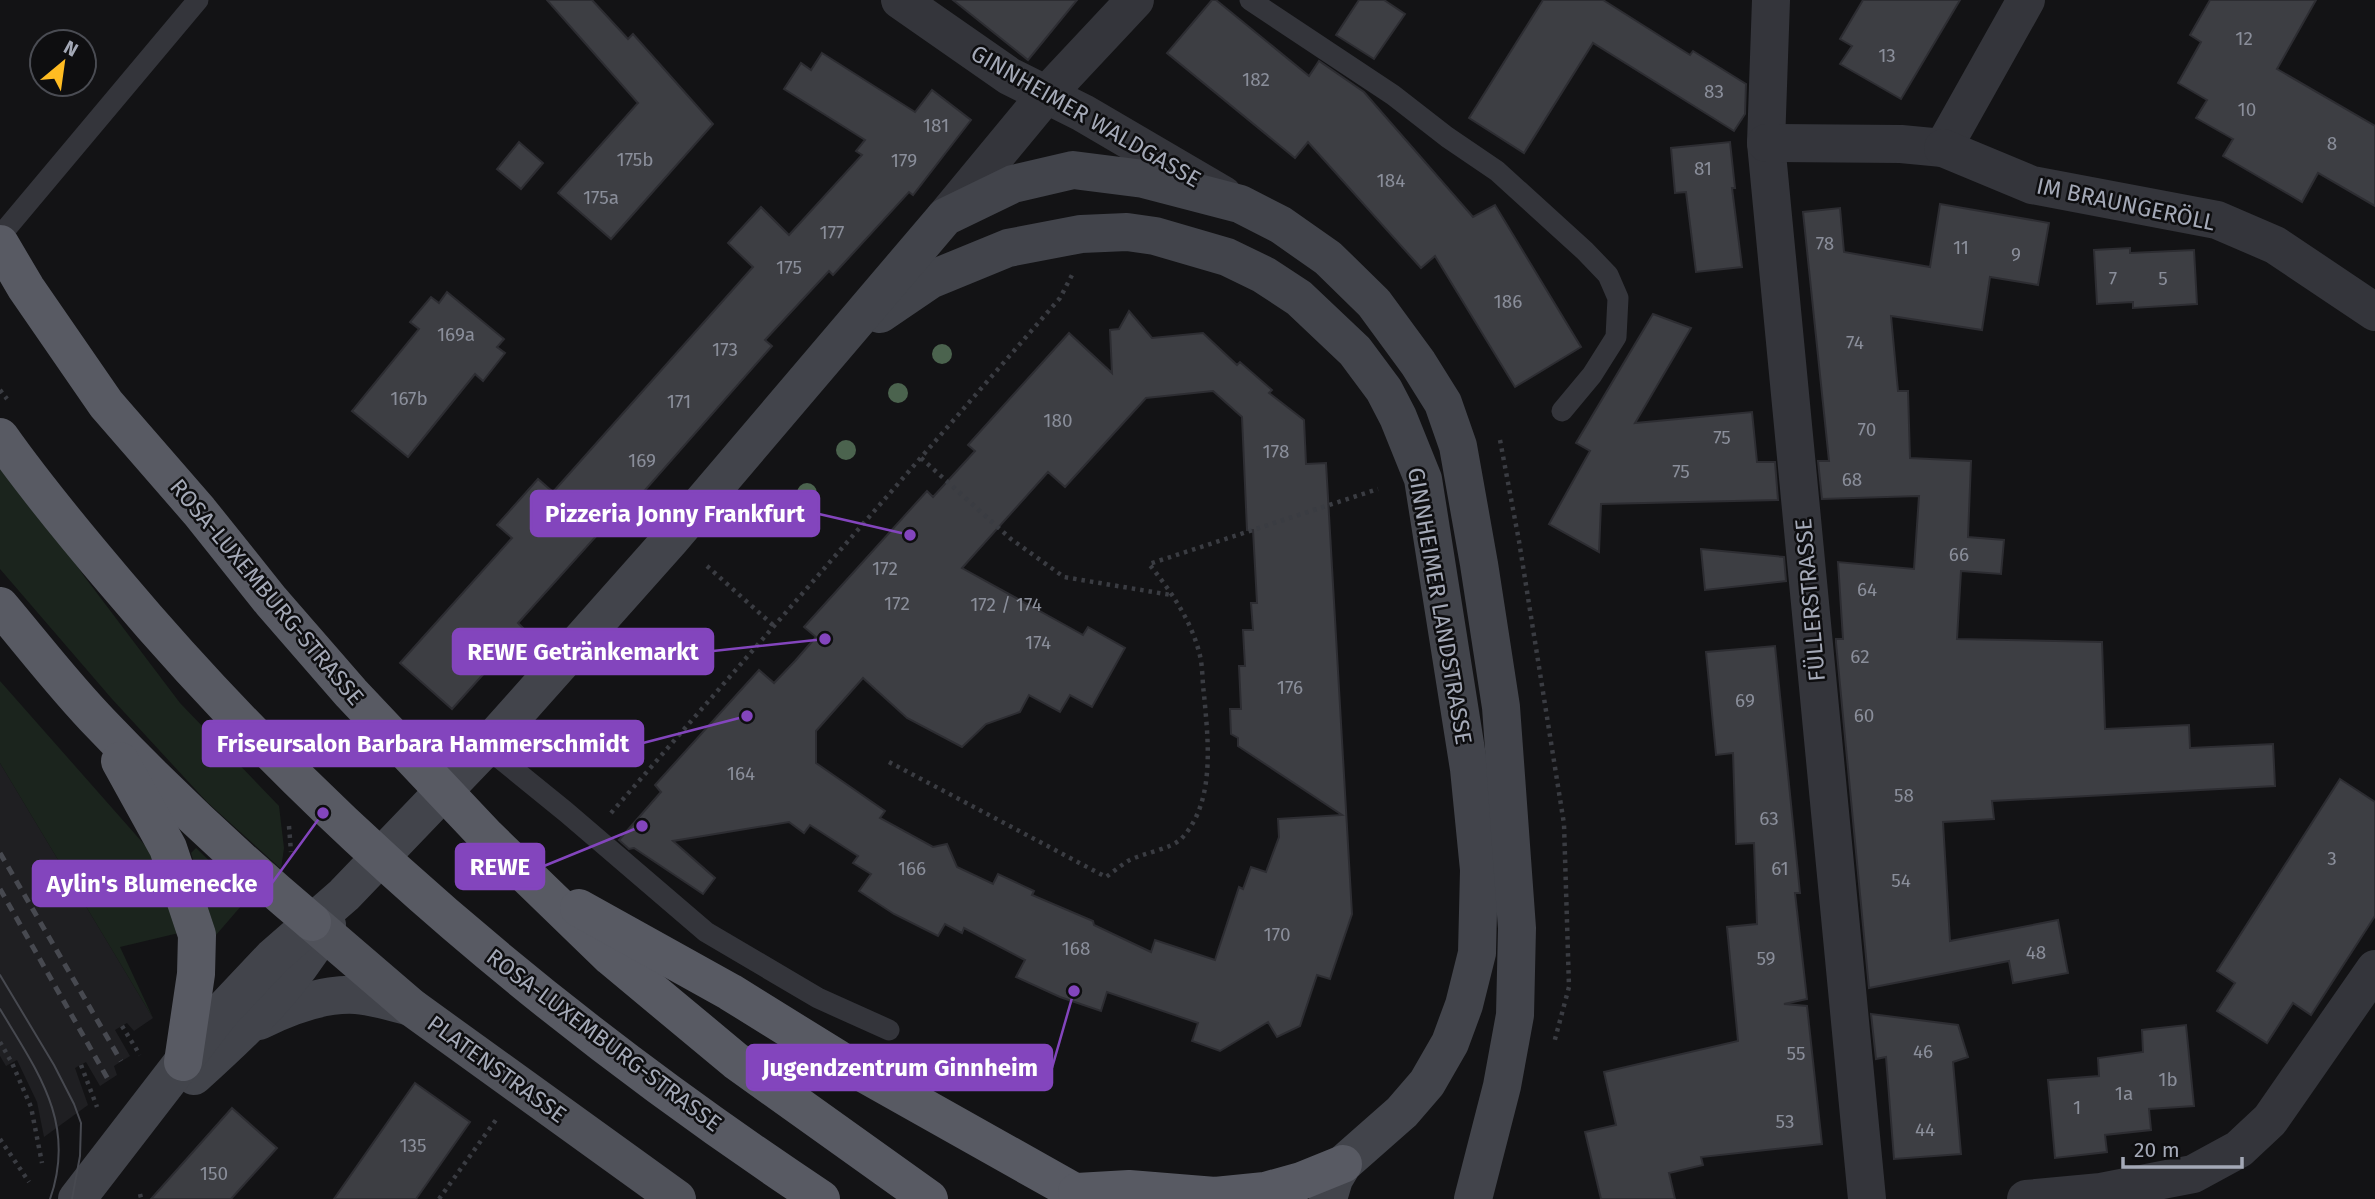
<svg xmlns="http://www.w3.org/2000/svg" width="2375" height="1199" font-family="'Fira Sans',sans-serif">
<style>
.built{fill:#1f1f22}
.green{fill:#1b241d}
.building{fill:#3d3e43;stroke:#2d2d32;stroke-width:2;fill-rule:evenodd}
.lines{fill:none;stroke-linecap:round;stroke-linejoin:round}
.path{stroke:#3a3c42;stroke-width:4.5;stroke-dasharray:3.5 5;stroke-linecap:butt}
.service{stroke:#34353b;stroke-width:21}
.minor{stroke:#34353b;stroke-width:38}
.secondary{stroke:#42444b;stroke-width:38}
.primary{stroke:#50525a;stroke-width:38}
.trunk{stroke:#585a63;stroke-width:38}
.tram{stroke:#474950;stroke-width:2}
.rail{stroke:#474950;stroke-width:5;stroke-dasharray:9 7;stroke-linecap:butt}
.tree{fill:#4b634e}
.labels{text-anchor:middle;stroke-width:5;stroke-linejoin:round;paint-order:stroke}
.number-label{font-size:19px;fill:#8a8e9a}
.street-label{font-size:23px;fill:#a4a9b7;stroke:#0e0e10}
.leader{fill:none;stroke:#8345bd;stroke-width:2.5}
.callout-dot{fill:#8345bd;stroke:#0e0e10;stroke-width:2.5}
.callout{fill:#8345bd;stroke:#8345bd;stroke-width:2.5}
.callout-label{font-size:24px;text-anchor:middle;font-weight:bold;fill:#fff}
</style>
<rect width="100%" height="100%" fill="#131315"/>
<path class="built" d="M0 763 153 1018 134 1031 127 1023 115 1030 130 1056 114 1066 117 1075 100 1086 86 1062 75 1068 88 1105 44 1137 37 1102 17 1060 6 1066 0 1056Z"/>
<g class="green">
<path d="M0 455 84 576 180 703 279 806 284 848 281 869 207 802 112 699 0 569Z"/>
<path d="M0 681 150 851 183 932 120 947 153 1018 0 763Z"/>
<path d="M196 848 248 898 216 935 191 853Z"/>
</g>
<g class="building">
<path d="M547 0H592L628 39 633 34 713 124 611 239 558 193 638 103Z"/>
<path d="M953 0H1077L1028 60Z"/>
<path d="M1212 0H1216L1309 76 1319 61 1364 92 1473 217 1495 205 1581 347 1515 387 1435 256 1421 268 1308 142 1295 158 1167 53Z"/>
<path d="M1359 0H1384L1405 14 1374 59 1336 35Z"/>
<path d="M1543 0H1603L1690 55 1693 51 1746 84 1745 114 1734 131 1593 43 1524 153 1469 118Z"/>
<path d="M1863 0H1960L1901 99 1840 64 1852 46 1840 39Z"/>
<path d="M2210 0H2316L2277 69 2375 126V206L2318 173 2302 202 2223 156 2233 139 2196 118 2207 100 2178 83 2201 42 2190 35Z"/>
<path d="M822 53 915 112 932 90 971 120 913 195 909 192 833 275 829 271 765 340 772 346 639 497 635 493 518 623 524 629 452 709 400 663 512 538 497 525 538 479 553 492 753 267 728 243 761 207 789 235 862 155 856 151 865 140 784 89 801 63 811 70Z"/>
<path d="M519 142 543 163 521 189 497 169Z"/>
<path d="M1730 142 1735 188H1732L1742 267 1696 272 1686 192 1675 193 1671 148Z"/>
<path d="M1940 204 2049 223 2038 285 1990 277 1982 330 1891 316 1898 391H1908L1910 458 1971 461 1968 537 2004 540 2001 574 1961 571 1957 639 2102 642 2105 729 2189 725 2190 748 2273 744 2275 786 1992 801 1994 819 1943 822 1950 941 2058 920 2068 973 2013 983 2009 961 1869 988 1836 643V639H1843L1838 562 1914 569 1919 496 1822 499 1818 461H1829L1803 212 1840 208 1844 252 1930 267Z"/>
<path d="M2130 248V253L2194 250 2197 304 2133 308V302L2097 304 2094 250Z"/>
<path d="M447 292 504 339 497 347 505 353 483 381 475 374 408 457 352 411 419 329 410 322 431 297 439 303Z"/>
<path d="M1129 311 1152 338 1203 333 1237 365 1240 362 1272 390 1269 393 1304 420 1306 464 1326 463 1352 914 1330 979 1317 975 1300 1026 1277 1037 1268 1022 1220 1051 1192 1041 1198 1023 1107 992 1101 1011 1060 997 1016 977 1025 960 964 928 962 933 945 924 938 936 894 914 859 891 871 874 853 863 858 856 810 825 804 833 789 822 673 841 715 878 703 894 634 848 629 849 619 840 661 792 655 785 759 670 774 683 795 661 816 637 804 627 927 491 933 497 975 451 968 445 1069 333 1112 373 1110 330 1119 329ZM1213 391 1242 417 1247 530H1253L1257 603H1251L1253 630H1243L1245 666H1239L1241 709H1230L1231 734 1238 738V746L1342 815 1278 819 1279 837 1266 872 1251 867 1243 889 1239 887 1215 960 1155 940 1151 952 1094 925 1093 921 1032 895 1034 891 998 874 993 884 957 867 947 844 933 847 880 818 885 811 816 763V731L863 678 907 718 962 747 986 724 1020 712 1029 695 1060 712 1070 695 1092 707 1125 648 1088 627 1083 635 962 568 1048 472 1065 487 1146 398Z"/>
<path d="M1653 314 1691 328 1635 423 1752 412 1757 462H1775L1778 500 1601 504 1599 552 1549 524 1590 451 1576 443Z"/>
<path d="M1701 549 1784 557 1786 581 1705 590Z"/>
<path d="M1775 646 1800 893H1795L1807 999 1784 1004 1807 1006 1822 1144 1701 1157 1703 1165 1669 1173 1675 1199H1601L1585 1132 1616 1125 1604 1072 1738 1041 1727 927 1757 924 1754 843 1736 844 1733 753 1716 755 1706 652Z"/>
<path d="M2340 779 2375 802V916L2311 1015 2293 1003 2267 1043 2217 1011 2235 983 2217 971Z"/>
<path d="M1871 1014 1958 1025 1968 1057 1953 1062 1961 1154 1894 1159 1886 1057 1876 1059Z"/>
<path d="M2186 1025 2194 1106 2149 1109 2151 1130 2105 1135 2107 1152 2055 1158 2048 1080 2099 1076 2098 1058 2143 1052 2142 1030Z"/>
<path d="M415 1083 470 1122 416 1199H334Z"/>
<path d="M232 1108 277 1148 231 1199H151Z"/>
</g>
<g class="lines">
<g class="path">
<path d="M0 390 7 399"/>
<path d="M1500 440 1519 541 1564 824 1569 987 1554 1043"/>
<path d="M921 458 1011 539 1064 577 1171 595"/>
<path d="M707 566 774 626"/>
<path d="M889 762 1106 877C1113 872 1120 866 1128 861 1142 853 1172 849 1182 838 1216 801 1208 740 1204 694 1202 681 1203 665 1199 652 1191 620 1170 590 1149 564L1378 489"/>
<path d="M611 813 1060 298 1072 275"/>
<path d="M289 826 291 852"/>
<path d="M122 1026 140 1055"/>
<path d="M0 1042 12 1063 31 1107 42 1163"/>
<path d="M81 1065 97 1107"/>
<path d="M0 1139 29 1182"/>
<path d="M140 1194 141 1198"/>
<path d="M439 1199 498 1117"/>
</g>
<g class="service">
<path d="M1250 0 1393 95 1447 137 1497 171 1585 251 1608 275 1618 298 1616 337 1592 375 1562 411"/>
<path d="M0 236 198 0"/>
<path d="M486 747 566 812 706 932 818 998 889 1030"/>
</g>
<g class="minor">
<path d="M900 0 1009 76 1083 113 1223 195"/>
<path d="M1771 0 1766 143 1867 1199"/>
<path d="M1766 143 1901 144 1943 148 2026 0"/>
<path d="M1943 148 2032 185 2217 220 2275 245 2375 312"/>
<path d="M945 217 1046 95 1135 0"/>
<path d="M2026 1199 2101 1192 2193 1174 2239 1149 2270 1120 2375 969"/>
</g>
<g class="secondary">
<path d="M880 314 930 280 1008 248 1081 234 1127 232 1155 236 1227 257 1264 275 1299 298 1355 351 1384 390 1398 417 1423 479 1469 769 1479 870 1477 953 1464 1005 1450 1043 1427 1083 1402 1112 1343 1164 1334 1179 1328 1199"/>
<path d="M259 1021C287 1007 324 993 356 995 374 996 393 1003 411 1007"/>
<path d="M194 1076C248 1027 289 989 327 925"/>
<path d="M77 1199 222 1011 273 957 344 895 486 747 671 539 945 217 1013 184 1073 170 1144 179 1240 204 1281 225 1328 258 1374 303 1418 363 1443 403 1458 446 1479 564 1501 707 1517 928 1515 1015 1502 1086 1473 1199"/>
</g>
<path class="primary" d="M312 922 411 1007 677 1199"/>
<g class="trunk">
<path d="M0 244 26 288 106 404 199 511 271 601 351 693 487 837 611 957 736 1061 929 1199"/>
<path d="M0 437C36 488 76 536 116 583 318 823 560 1026 821 1199"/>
<path d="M0 606C33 645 65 687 101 724 168 794 238 860 312 922"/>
<path d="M120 761 168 848 197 935 196 974 183 1062"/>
<path d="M579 908 730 992 838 1059 1087 1199"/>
<path d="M1077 1192 1129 1189 1215 1196 1265 1191 1301 1181 1343 1164"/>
</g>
<g class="tram">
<path d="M0 975 54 1065 74 1104 81 1123 80 1156 72 1199"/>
<path d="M0 1009C37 1071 77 1123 50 1199"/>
</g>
<g class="rail">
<path d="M0 853 121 1061"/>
<path d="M0 889 109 1081"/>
</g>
</g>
<g class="tree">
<circle cx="942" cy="354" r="10"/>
<circle cx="898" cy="393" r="10"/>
<circle cx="846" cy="450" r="10"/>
<circle cx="807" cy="493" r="10"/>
</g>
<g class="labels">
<g class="number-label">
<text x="2244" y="45">12</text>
<text x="1887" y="62">13</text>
<text x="1256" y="86">182</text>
<text x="1714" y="98">83</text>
<text x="2247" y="116">10</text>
<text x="936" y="132">181</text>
<text x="2332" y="150">8</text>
<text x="635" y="166">175b</text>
<text x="904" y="167">179</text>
<text x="1703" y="175">81</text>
<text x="1391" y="187">184</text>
<text x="601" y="204">175a</text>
<text x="832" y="239">177</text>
<text x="1825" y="250">78</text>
<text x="1961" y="254">11</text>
<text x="2016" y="261">9</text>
<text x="789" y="274">175</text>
<text x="2113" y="285">7</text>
<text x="2163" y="285">5</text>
<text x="1508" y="308">186</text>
<text x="456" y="341">169a</text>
<text x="1855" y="349">74</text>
<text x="725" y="356">173</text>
<text x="409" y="405">167b</text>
<text x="679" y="408">171</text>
<text x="1058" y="427">180</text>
<text x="1867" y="436">70</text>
<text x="1722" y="444">75</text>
<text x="1276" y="458">178</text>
<text x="642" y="467">169</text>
<text x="1681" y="478">75</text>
<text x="1852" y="486">68</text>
<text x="1959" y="561">66</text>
<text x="885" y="575">172</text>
<text x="1867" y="596">64</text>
<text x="897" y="610">172</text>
<text x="1006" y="611">172 / 174</text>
<text x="1038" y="649">174</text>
<text x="1860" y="663">62</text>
<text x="1290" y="694">176</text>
<text x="1745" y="707">69</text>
<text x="1864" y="722">60</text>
<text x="741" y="780">164</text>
<text x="1904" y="802">58</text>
<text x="1769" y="825">63</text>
<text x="2332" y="865">3</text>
<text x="912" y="875">166</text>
<text x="1780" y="875">61</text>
<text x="1901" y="887">54</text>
<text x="1277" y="941">170</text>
<text x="1076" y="955">168</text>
<text x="2036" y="959">48</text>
<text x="1766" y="965">59</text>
<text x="1923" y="1058">46</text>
<text x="1796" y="1060">55</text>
<text x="2168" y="1086">1b</text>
<text x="2124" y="1100">1a</text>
<text x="2077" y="1114">1</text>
<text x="1785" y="1128">53</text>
<text x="1925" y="1136">44</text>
<text x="413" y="1152">135</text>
<text x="214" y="1180">150</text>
</g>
<g class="street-label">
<text transform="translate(1086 116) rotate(30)" y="8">GINNHEIMER WALDGASSE</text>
<text transform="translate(2126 204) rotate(12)" y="8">IM BRAUNGERÖLL</text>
<text transform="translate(267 592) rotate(50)" y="8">ROSA-LUXEMBURG-STRASSE</text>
<text transform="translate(1810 600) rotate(-95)" y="8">FÜLLERSTRASSE</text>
<text transform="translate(1440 606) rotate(80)" y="8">GINNHEIMER LANDSTRASSE</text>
<text transform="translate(604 1040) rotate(37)" y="8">ROSA-LUXEMBURG-STRASSE</text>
<text transform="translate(497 1069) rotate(36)" y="8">PLATENSTRASSE</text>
</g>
</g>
<path class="leader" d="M910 535L819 514M825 639L713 651M747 716L643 743M642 826L544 866M323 813L272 883M1074 991L1052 1068"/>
<g class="callout-dot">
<circle cx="910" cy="535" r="7"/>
<circle cx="825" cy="639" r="7"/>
<circle cx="747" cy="716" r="7"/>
<circle cx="642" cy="826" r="7"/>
<circle cx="323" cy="813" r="7"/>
<circle cx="1074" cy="991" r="7"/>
</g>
<g class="callout">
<rect x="531" y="491" width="288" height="45" rx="7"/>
<rect x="453" y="629" width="260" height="45" rx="7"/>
<rect x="203" y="721" width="440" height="45" rx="7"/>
<rect x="456" y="844" width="88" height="45" rx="7"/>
<rect x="33" y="861" width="239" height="45" rx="7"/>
<rect x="747" y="1045" width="305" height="45" rx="7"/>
</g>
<g class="callout-label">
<text x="675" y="522">Pizzeria Jonny Frankfurt</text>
<text x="583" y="660">REWE Getränkemarkt</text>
<text x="423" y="752">Friseursalon Barbara Hammerschmidt</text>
<text x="500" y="875">REWE</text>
<text x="152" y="892">Aylin's Blumenecke</text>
<text x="900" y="1076">Jugendzentrum Ginnheim</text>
</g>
<g transform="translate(63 63) rotate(29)"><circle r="33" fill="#0e0e10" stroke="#4a4c53" stroke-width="2"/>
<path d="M0-5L12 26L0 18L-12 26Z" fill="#ffbc22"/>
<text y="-10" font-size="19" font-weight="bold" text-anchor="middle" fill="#a4a9b7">N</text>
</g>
<path d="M2123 1157v10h119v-10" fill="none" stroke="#a4a9b7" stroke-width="3.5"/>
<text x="2134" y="1157" font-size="21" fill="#a4a9b7" stroke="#0e0e10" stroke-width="5" paint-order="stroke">20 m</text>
</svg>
